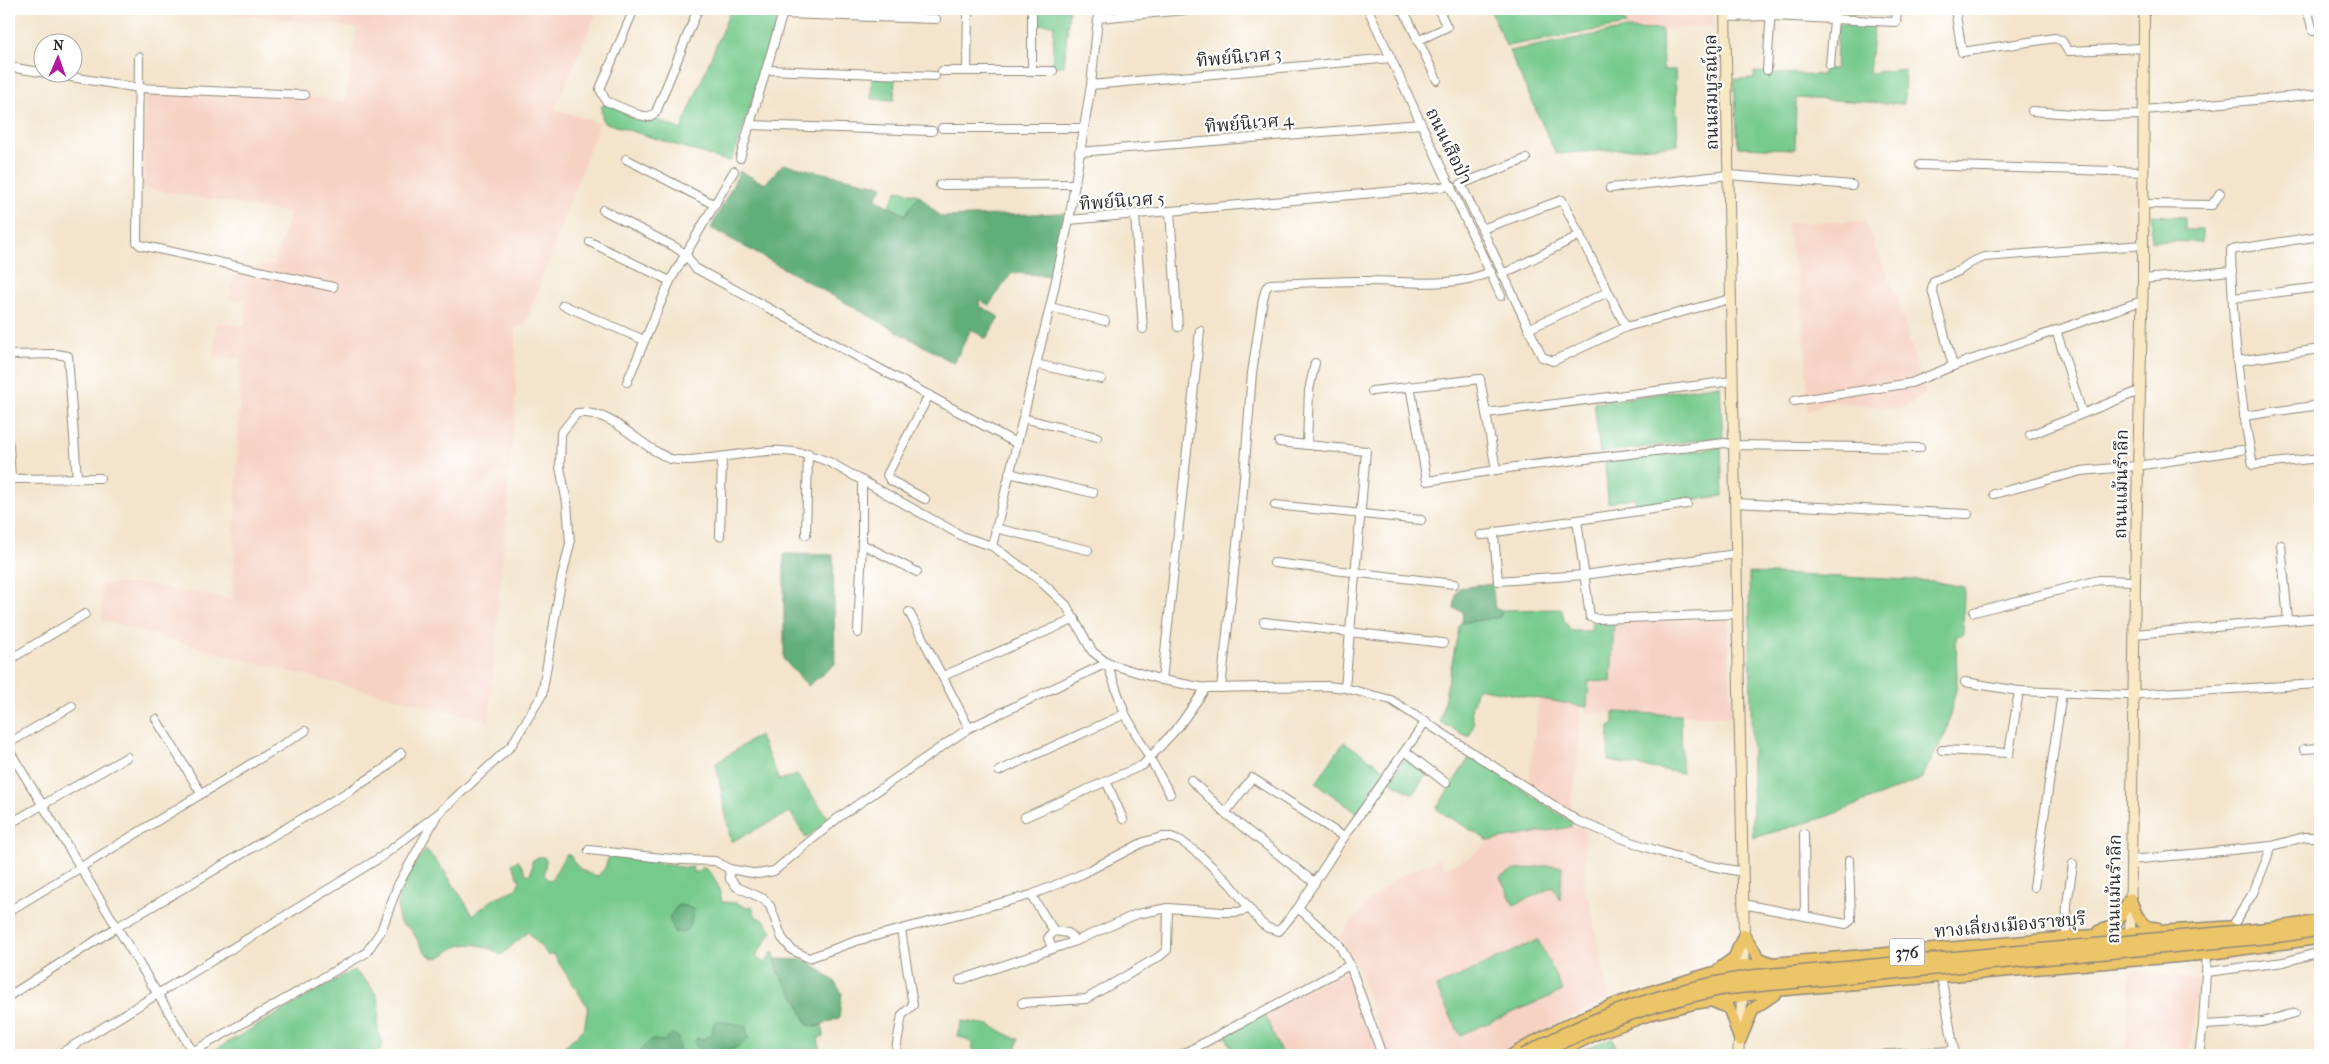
<svg xmlns="http://www.w3.org/2000/svg" width="2329" height="1064" font-family="'IM FELL French Canon','Noto Serif Thai',serif">
<style>
.built{fill:#f6d2c3}
.green{fill:#77ca8d;stroke:#517a5c}
.forest{fill:#61ae78;stroke:#466c52}
.lines{fill:none;stroke-linecap:round;stroke-linejoin:round}
.street-casing{stroke:#8f887b;stroke-width:10}
.secondary-casing{stroke:#8f887b;stroke-width:12}
.primary-casing{stroke:#8f887b;stroke-width:14}
.street{stroke:#fff;stroke-width:8}
.secondary{stroke:#f8e8c3;stroke-width:10}
.primary{stroke:#edc569;stroke-width:11}
.primary-bridge-casing{stroke:#8f887b;stroke-width:14;stroke-linecap:butt}
.primary-bridge{stroke:#edc569;stroke-width:11}
.labels{text-anchor:middle;stroke-width:4.5;stroke-linejoin:round;paint-order:stroke}
.shield{fill:#fff;stroke:#6b6b6b;stroke-width:1}
.shield-label{font-size:16px;font-weight:bold;fill:#2b2b2b}
.street-label{font-size:18px;fill:#2b2b2b;stroke:#fff}
</style>
<rect width="100%" height="100%" fill="#fff"/>
<filter id="ink" filterUnits="userSpaceOnUse"><feTurbulence type="fractalNoise" baseFrequency=".02" numOctaves="2"/><feDisplacementMap in="SourceGraphic" scale="10" xChannelSelector="R" yChannelSelector="G"/><feConvolveMatrix kernelMatrix="1 2 1 2 8 2 1 2 1" color-interpolation-filters="sRGB"/></filter>
<filter id="wash" filterUnits="userSpaceOnUse"><feTurbulence type="fractalNoise" baseFrequency=".0096" numOctaves="4" result="noise"/><feDisplacementMap in="SourceGraphic" scale="20" xChannelSelector="R" yChannelSelector="G"/><feGaussianBlur stdDeviation="1.12" result="paint"/><feColorMatrix in="noise" values="0 0 0 0 0 0 0 0 0 0 0 0 0 0 0 0 0 1.4 0 .05"/><feComposite in="paint" operator="in"/></filter>
<g filter="url(#wash)">
<rect width="100%" height="100%" fill="#f3e4cb"/>
<g class="built">
<path d="M192 9H598L555 109 599 123 524 327H515L516 394 489 721 247 661 102 620 101 584H145L232 599 241 358H214L216 323 245 326 246 300 230 299 234 272 274 264 290 213 143 188 145 90 319 98 345 103 357 28Z"/>
<path d="M1618 9H1713L1714 26 1662 30 1626 29Z"/>
<path d="M1864 221 1897 298 1925 394 1900 409 1829 401 1808 411 1806 354 1800 290 1786 223Z"/>
<path d="M1728 619 1731 717 1587 712 1588 681H1611L1614 623Z"/>
<path d="M1539 699 1581 706 1577 767 1570 810 1529 782Z"/>
<path d="M1571 827 1585 829 1584 895 1589 896 1609 999 1523 1040 1501 1055H1387L1359 969 1339 938 1371 899 1400 876 1439 858 1444 868 1471 857 1489 841Z"/>
<path d="M2130 969 2198 981 2189 1055H2125Z"/>
<path d="M1348 971 1378 1055H1282L1263 1010Z"/>
</g>
<g class="green">
<path d="M731 9H779L775 29 738 144 730 162 603 122 601 107 606 104 650 120H658L681 130Z"/>
<path d="M1037 9H1069L1064 66H1052L1054 25 1037 24Z"/>
<path d="M1490 9H1617L1626 25 1506 46Z"/>
<path d="M1841 9H1892L1891 16 1840 13Z"/>
<path d="M1838 24 1874 26 1869 73 1905 69 1904 104 1796 98 1795 149 1738 147 1734 79H1754V72L1823 75V69H1836Z"/>
<path d="M1626 29 1662 30 1663 70H1675L1678 145 1556 154 1509 51Z"/>
<path d="M872 77H895L894 100 871 99Z"/>
<path d="M898 190 919 195 906 215 889 206Z"/>
<path d="M2152 215 2185 217V230H2202V242L2151 241Z"/>
<path d="M1720 385 1723 437 1600 453 1594 403Z"/>
<path d="M1721 447 1723 496 1636 506 1635 497 1608 503 1605 463Z"/>
<path d="M1749 573 1933 581 1964 587 1963 635 1956 636 1957 685 1946 733 1921 779 1829 816 1753 838Z"/>
<path d="M1562 609 1564 621 1572 631H1591L1592 622 1614 623 1611 682 1589 681 1587 707 1477 688 1471 710 1474 724 1469 737 1440 722 1460 623 1500 617 1502 610Z"/>
<path d="M1614 712 1681 715 1682 773 1608 761 1609 727 1614 724Z"/>
<path d="M759 735 779 780 797 775 830 820 806 838 790 812 731 842 716 763Z"/>
<path d="M1344 742 1387 771 1357 813 1316 783Z"/>
<path d="M1471 755 1571 822V827L1489 841 1436 809Z"/>
<path d="M1405 758H1408L1428 772 1413 794 1389 781Z"/>
<path d="M426 849 445 872 473 915 495 898 516 889 520 881 512 864 518 860 527 875 531 873 532 861 538 857H544L546 861 544 874 548 880 552 879 566 854 570 855C576 868 584 873 598 876L605 868 609 855 687 868 693 867 692 872H698L702 867C716 873 719 888 722 902L737 903 747 908 752 906 756 917 764 920 772 931 756 956 765 964 773 951 779 973 798 1002 807 1024 815 1027 822 1025 824 1036 818 1038 821 1053C810 1049 797 1046 788 1055H680L678 1037 663 1041 651 1040 636 1055H558V1052L584 1029 588 1007 553 954 549 956 528 932 501 955C489 946 472 941 456 947 449 950 440 961 432 957 421 952 418 937 410 929 408 927 403 925 400 923 391 892 410 873 426 849Z"/>
<path d="M1542 866H1562L1560 900 1553 887 1514 905 1500 877 1512 871Z"/>
<path d="M1538 940 1563 991 1460 1035 1436 987Z"/>
<path d="M353 970C364 979 377 989 379 1005 381 1021 373 1026 383 1043L378 1055H206Z"/>
<path d="M1263 1010 1282 1055H1235L1225 1035Z"/>
<path d="M962 1021 990 1025 1012 1037 1019 1038 1015 1055H975L971 1042 957 1035Z"/>
<path d="M1613 1038 1617 1055H1567Z"/>
</g>
<g class="forest">
<path d="M783 164 883 186 875 199 905 215 919 195 941 217 1064 213 1052 276 1012 273 989 305 979 300 980 306 999 317 986 339 971 329 954 363 711 228 740 171 765 184Z"/>
<path d="M784 554 833 555 835 664 808 686 784 660Z"/>
<path d="M1492 584 1495 609 1502 610 1500 617 1462 623 1463 611 1454 609 1456 594 1459 588Z"/>
<path d="M678 905 686 906 694 910 690 927 682 933 674 932 669 917Z"/>
<path d="M775 959 807 960 833 980 842 993 839 1018 815 1027 807 1024 798 1002 779 973Z"/>
<path d="M719 1021 746 1026 748 1039C737 1050 717 1055 703 1055L694 1042 697 1038 704 1039 711 1035 715 1022Z"/>
<path d="M673 1034 678 1037 680 1055H636L651 1040 663 1041Z"/>
</g>
</g>
<g filter="url(#ink)">
<g class="lines">
<g class="street-casing">
<g id="street">
<path d="M634 9 600 89 606 101 639 115 649 117 656 112 698 9"/>
<path d="M1368 9 1501 296"/>
<path d="M1398 9 1404 11 1437 80"/>
<path d="M1955 9 1962 52 2055 38 2062 41 2068 51 2144 48"/>
<path d="M2307 9 2313 31"/>
<path d="M783 14 936 19"/>
<path d="M1726 17 1771 16 1896 22 1897 9"/>
<path d="M1098 18 1197 9"/>
<path d="M1417 41 1447 27 1438 9"/>
<path d="M139 57 137 242 140 245 333 287"/>
<path d="M1830 65 1835 9"/>
<path d="M9 67 139 88 304 95"/>
<path d="M768 70 935 76"/>
<path d="M1767 70 1771 9"/>
<path d="M942 71H1053"/>
<path d="M967 71 968 9"/>
<path d="M1032 71V9"/>
<path d="M1091 85 1391 58"/>
<path d="M2144 110 2320 94"/>
<path d="M2032 111 2100 116 2144 115"/>
<path d="M751 125 932 131"/>
<path d="M942 128H1083"/>
<path d="M1079 152 1421 124"/>
<path d="M740 158 784 9"/>
<path d="M626 159 715 205"/>
<path d="M1526 159 1461 184 1542 357 1553 361 1626 327 1730 299"/>
<path d="M1920 165 2144 172"/>
<path d="M940 185 1074 184"/>
<path d="M1610 188 1729 175 1852 185"/>
<path d="M2143 204 2212 205 2220 193"/>
<path d="M603 210 675 247 686 255 695 268 1016 443"/>
<path d="M1170 212 1178 327"/>
<path d="M1135 215 1143 329"/>
<path d="M1069 220 1091 85 1099 9"/>
<path d="M1482 229 1562 200 1626 327"/>
<path d="M2320 236 2231 250C2232 323 2239 395 2253 465L2320 458"/>
<path d="M590 242 670 281"/>
<path d="M1503 274 1580 235"/>
<path d="M2143 279 2232 271"/>
<path d="M2234 298 2320 287"/>
<path d="M563 305 644 340"/>
<path d="M1050 307 1105 321"/>
<path d="M1528 329 1608 292"/>
<path d="M2056 330 2082 413"/>
<path d="M9 355 56 354 68 356 77 478"/>
<path d="M2237 361 2320 349"/>
<path d="M1036 364 1101 379"/>
<path d="M1953 366 1932 289 1934 281 1959 271 1970 263 1984 257 2143 245"/>
<path d="M627 382 670 281 734 171"/>
<path d="M1410 386 1427 481 1515 467 1725 443 1734 445 1920 448"/>
<path d="M1372 391 1480 379 1496 470"/>
<path d="M1794 401 1911 383 1953 366 2142 301"/>
<path d="M1486 413 1732 381"/>
<path d="M2244 416 2320 405"/>
<path d="M1023 418 1097 437"/>
<path d="M2030 435 2139 391"/>
<path d="M1279 442 1366 451 1345 688"/>
<path d="M1307 444 1309 390 1315 363"/>
<path d="M9 445 11 479"/>
<path d="M1009 473 1093 493"/>
<path d="M9 479 100 478"/>
<path d="M1994 494 2081 471 2137 466 2241 450"/>
<path d="M925 499 890 480 887 475 929 395"/>
<path d="M1735 503 1968 514"/>
<path d="M1687 504 1496 532 1494 535 1498 581 1584 575 1736 554"/>
<path d="M1275 505 1421 520"/>
<path d="M1577 520 1590 617 1598 619 1737 614"/>
<path d="M995 528 1088 550"/>
<path d="M806 535 808 453"/>
<path d="M1481 535 1495 534"/>
<path d="M720 536 722 457"/>
<path d="M862 544 917 572"/>
<path d="M2281 545 2288 620"/>
<path d="M992 546 1050 307 1069 220 1452 186"/>
<path d="M1274 563 1454 584"/>
<path d="M909 612 969 728"/>
<path d="M1974 612 2099 580 2135 581"/>
<path d="M1264 622 1443 643"/>
<path d="M858 633 862 544V482"/>
<path d="M2134 634 2320 618"/>
<path d="M9 660 85 614"/>
<path d="M943 676 1075 619"/>
<path d="M1162 680 1200 331"/>
<path d="M1965 682 2019 691 2125 695 2320 684"/>
<path d="M1221 688 1243 490 1252 373 1263 299 1266 288 1270 284C1302 283 1334 281 1366 281 1410 281 1448 289 1491 272"/>
<path d="M156 719 201 793"/>
<path d="M9 743 72 706"/>
<path d="M2304 749 2320 748"/>
<path d="M9 750 193 1052"/>
<path d="M1942 750 2009 753 2019 691"/>
<path d="M1405 751 1446 783"/>
<path d="M999 771 1125 714"/>
<path d="M1191 780 1225 813 1315 883"/>
<path d="M1107 783 1123 819"/>
<path d="M1225 813 1252 778 1344 837"/>
<path d="M1025 817 1143 765 1179 726 1206 688"/>
<path d="M9 824 127 757"/>
<path d="M1804 834 1805 915"/>
<path d="M589 850 681 860 715 861 729 869 758 874 774 871 838 818 969 728 1107 663 1125 714 1170 794"/>
<path d="M2131 860 2272 846 2304 837H2320"/>
<path d="M729 869 730 879 737 887 764 899 770 906 782 938 792 950 809 958 856 941 1031 895 1082 874 1144 842 1162 837H1171L1181 841 1200 855 1231 885 1261 923 1268 928 1279 931 1298 908 1344 837 1426 721"/>
<path d="M2034 887 2062 693"/>
<path d="M1031 895 1054 931"/>
<path d="M1743 904 1846 924 1851 920 1849 860"/>
<path d="M1298 908 1338 943 1350 965 1382 1055"/>
<path d="M9 911 305 731"/>
<path d="M2232 927 2253 893 2272 846"/>
<path d="M2066 938 2067 904 2073 864"/>
<path d="M1052 948 1048 938 1054 931 1068 933 1076 941"/>
<path d="M2207 972 2284 962 2320 952"/>
<path d="M960 980 1076 941 1137 914 1168 908 1221 912H1238L1249 909"/>
<path d="M9 996 117 927 351 790 384 769 401 753"/>
<path d="M1022 1003 1086 999 1160 956 1167 950 1168 908"/>
<path d="M2203 1025 2262 1022 2295 1013"/>
<path d="M58 1055 381 857 439 813 511 746 542 695 561 581 570 544 567 503 560 467 561 433 577 413C609 410 631 437 657 452 661 454 666 458 671 459 682 462 697 459 709 458 757 454 781 442 829 462L964 537 992 546 1037 578 1066 605 1092 651 1107 663 1162 680 1206 688 1327 686 1345 688 1391 700 1578 821C1631 843 1686 863 1743 872"/>
<path d="M187 1055 366 953 381 931 398 885 436 817"/>
<path d="M895 1055 902 1015 913 1005 901 930"/>
<path d="M1181 1055 1350 965"/>
<path d="M1871 1055 1954 1051 1941 975"/>
<path d="M2199 1055 2203 1025 2207 954"/>
</g>
</g>
<g class="secondary-casing">
<g id="secondary">
<path d="M1725 9 1744 935 1743 972"/>
<path d="M2130 941 2135 581 2143 279 2144 9"/>
<path d="M1738 1055 1743 989"/>
</g>
</g>
<g class="primary-casing">
<g id="primary">
<path d="M2130 899 2137 916 2147 927 2157 928"/>
<path d="M2099 931 2114 926 2130 899"/>
<path d="M1744 935 1759 958 1771 963"/>
<path d="M1719 969 1734 958 1744 935"/>
<path d="M1714 1002 1729 1008 1740 1040"/>
<path d="M1740 1040 1753 1009 1775 994"/>
<path d="M1512 1055C1568 1021 1617 1001 1680 983 1701 976 1721 970 1743 966L2088 936 2230 927"/>
<path d="M1553 1055 1598 1033 1654 1013 1696 1003 1780 990 2207 954 2320 938"/>
</g>
</g>
<use href="#street" class="street"/>
<use href="#secondary" class="secondary"/>
<use href="#primary" class="primary"/>
<g class="primary-bridge-casing">
<g id="primary-bridge">
<path d="M1523 1055C1595 1014 1670 989 1752 976L2273 928 2320 921"/>
<path d="M1540 1055C1597 1022 1659 1003 1723 989L2274 937 2320 930"/>
</g>
</g>
<use href="#primary-bridge" class="primary-bridge"/>
</g>
</g>
<g class="labels">
<rect class="shield" x="1889.5" y="938.5" width="35" height="27" rx="4"/>
<g class="shield-label">
<text x="1907" y="958">376</text>
</g>
<g class="street-label">
<text transform="translate(1239 57) rotate(-5)" y="6">ทิพย์นิเวศ 3</text>
<text transform="translate(1711 92) rotate(-91)" y="6">ถนนสมบูรณ์กูล</text>
<text transform="translate(1249 123) rotate(-5)" y="6">ทิพย์นิเวศ 4</text>
<text transform="translate(1449 146) rotate(64)" y="6">ถนนเสือป่า</text>
<text transform="translate(1122 201) rotate(-4)" y="6">ทิพย์นิเวศ 5</text>
<text transform="translate(2121 484) rotate(-89)" y="6">ถนนแม้นรำลึก</text>
<text transform="translate(2114 889) rotate(-89)" y="6">ถนนแม้นรำลึก</text>
<text transform="translate(2010 925) rotate(-5)" y="6">ทางเลี่ยงเมืองราชบุรี</text>
</g>
</g>
<rect width="2329" height="1064" fill="none" stroke="#fff" stroke-width="30"/>
<g transform="translate(58 58) rotate(2)"><circle r="24" fill="#ffffff" stroke="#aaaaaa"/>
<path d="M0-4L9 19L0 12L-9 19Z" fill="#b5179e"/>
<text y="-8" font-size="14" font-weight="bold" text-anchor="middle" fill="#2b2b2b">N</text>
</g>
</svg>
